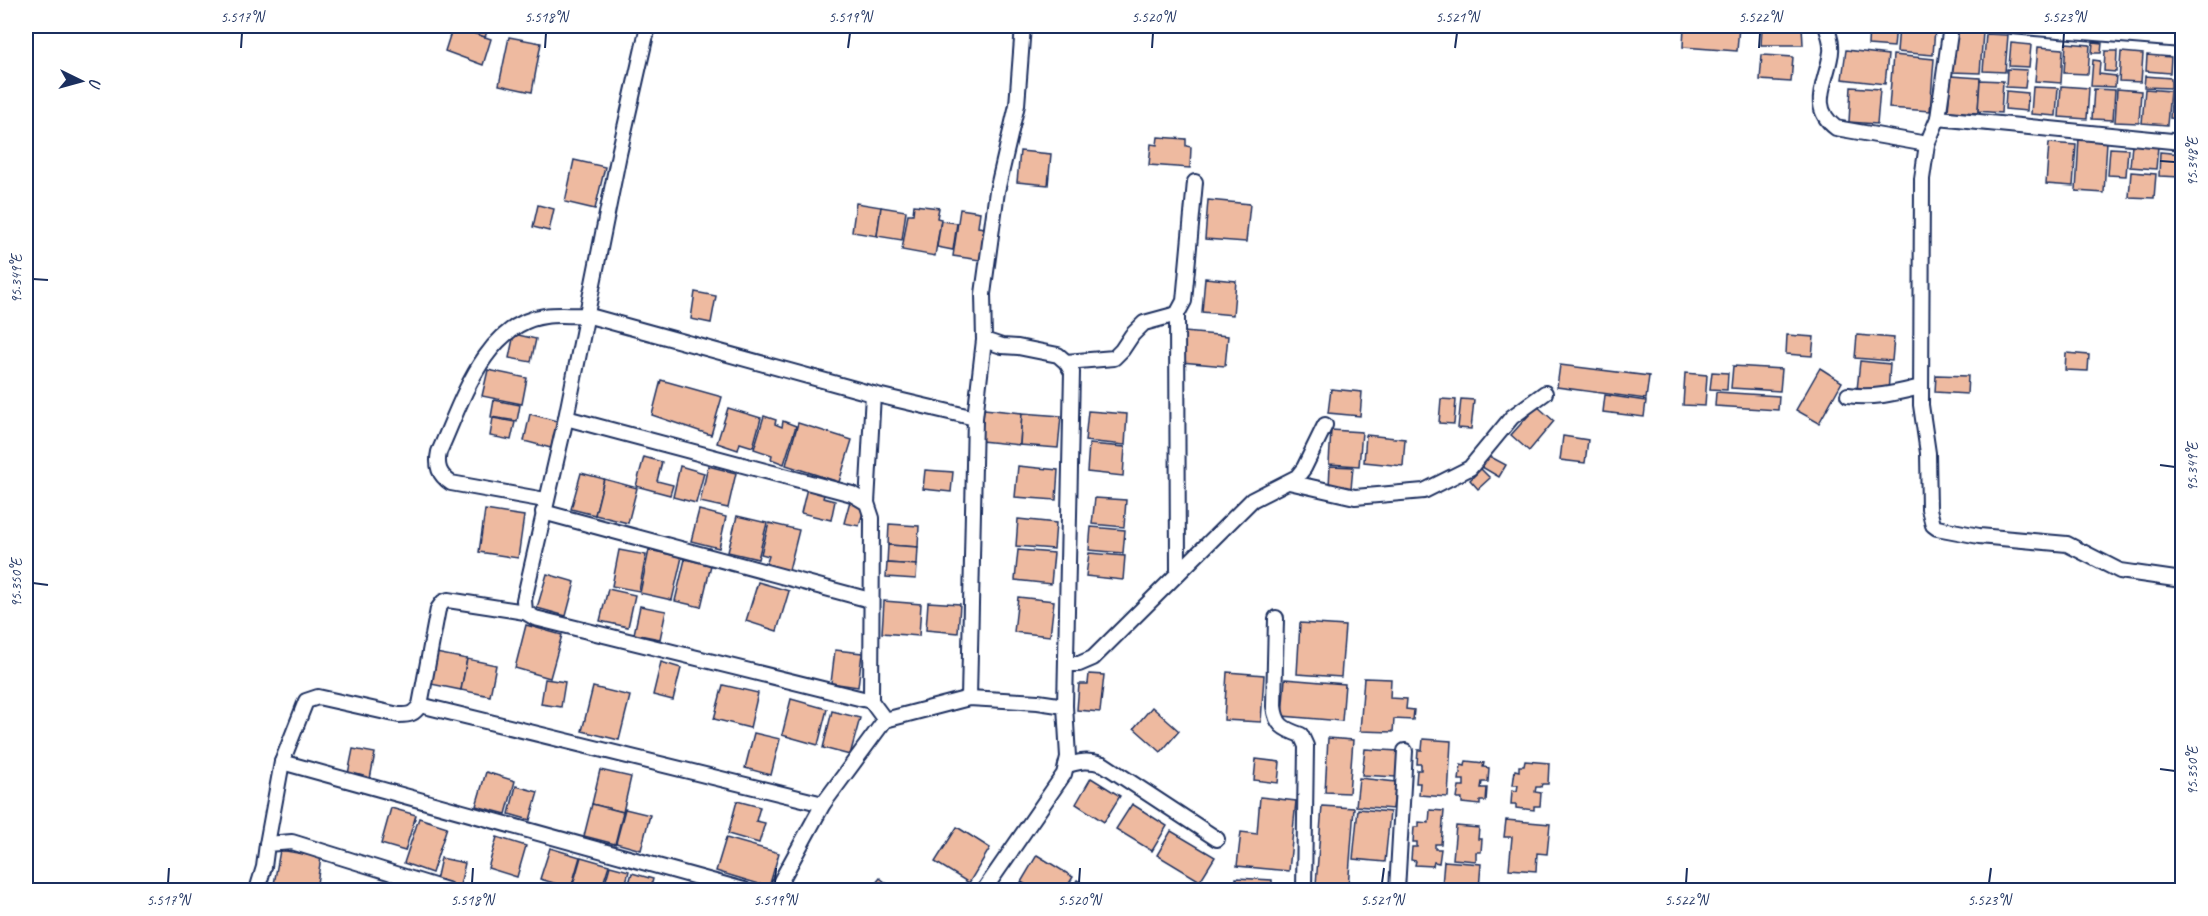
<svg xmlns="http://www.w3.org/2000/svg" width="2208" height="916" font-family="Caveat,sans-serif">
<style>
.building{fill:#eebaa0;stroke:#1b2f5e;stroke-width:1.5}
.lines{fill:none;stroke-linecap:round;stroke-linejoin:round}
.street-casing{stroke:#1b2f5e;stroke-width:18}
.street{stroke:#fff;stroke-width:14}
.ticks{fill:none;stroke:#1b2f5e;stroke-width:2}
.neatline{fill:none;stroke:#1b2f5e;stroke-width:2}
.ticks-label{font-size:15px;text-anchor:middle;fill:#1b2f5e}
</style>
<rect width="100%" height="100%" fill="#fff"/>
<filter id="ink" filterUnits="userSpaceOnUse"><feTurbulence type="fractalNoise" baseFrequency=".0167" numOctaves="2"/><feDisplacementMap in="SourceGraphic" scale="12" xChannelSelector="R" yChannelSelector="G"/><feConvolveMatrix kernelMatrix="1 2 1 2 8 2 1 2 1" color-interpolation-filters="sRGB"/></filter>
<g filter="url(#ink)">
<g class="building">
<path d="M453 26 491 39 483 65 445 51Z"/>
<path d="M466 26H489L485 37 464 30Z"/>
<path d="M1684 26H1739L1737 51 1683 47Z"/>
<path d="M1762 26H1802L1803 45H1761Z"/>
<path d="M1869 26H1896L1894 47 1868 45Z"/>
<path d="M1899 26 1935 28 1933 55 1897 52Z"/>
<path d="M1954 30 1983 32 1980 73 1951 72Z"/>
<path d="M1986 34 2008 35 2005 72 1983 71Z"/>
<path d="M509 37 541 43 532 92 499 85Z"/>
<path d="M2093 42 2102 43 2101 53H2092Z"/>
<path d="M2011 43 2031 45 2029 67 2009 66Z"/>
<path d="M2066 43 2090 45 2088 74 2064 73Z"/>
<path d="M2038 47 2063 49 2061 83 2035 81Z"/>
<path d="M1846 50 1888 55 1885 84 1842 79Z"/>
<path d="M2105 51H2117L2116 72 2104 71Z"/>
<path d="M2121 52 2143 54 2141 82 2119 81Z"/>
<path d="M1762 55 1793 57 1791 82 1760 80Z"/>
<path d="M1893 55 1934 59 1930 111 1889 108Z"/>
<path d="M2147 55 2171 57 2170 73 2146 71Z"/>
<path d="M2176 57H2182V84L2174 83Z"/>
<path d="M2093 60 2100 61 2099 74 2116 76 2115 87 2091 86Z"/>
<path d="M2007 69 2027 70 2025 88 2006 87Z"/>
<path d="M1951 76 1980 78 1978 113 1948 111Z"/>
<path d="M2145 76 2171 78V88L2144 87Z"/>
<path d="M1980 80 2003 81 2001 113 1978 111Z"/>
<path d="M2061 86 2089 88 2087 119 2059 117Z"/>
<path d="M1851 87 1880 89 1877 124 1849 122Z"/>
<path d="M2033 87 2058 88 2056 116 2031 114Z"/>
<path d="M2094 89 2115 90 2113 120 2092 119Z"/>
<path d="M2117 89 2141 91 2139 123 2115 122Z"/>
<path d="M2145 89 2170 91 2167 125 2142 123Z"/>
<path d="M2172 90 2182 91V119L2170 118Z"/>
<path d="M2006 91 2028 93 2027 111 2005 109Z"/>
<path d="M2179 120H2182V137H2178Z"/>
<path d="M1158 137 1186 139V146L1191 147 1190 168 1149 165 1151 144 1157 145Z"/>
<path d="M2079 138 2107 141 2104 193 2076 191Z"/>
<path d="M2049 143 2076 145 2073 186 2046 184Z"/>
<path d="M2132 144 2158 146 2156 169 2130 167Z"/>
<path d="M2110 148 2128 149 2126 176 2108 175Z"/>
<path d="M1020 151 1051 154 1048 185 1017 182Z"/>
<path d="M2160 152 2182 154 2181 177 2159 176Z"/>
<path d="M574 160 605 167 595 209 565 202Z"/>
<path d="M2131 172 2156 174 2154 198 2129 197Z"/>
<path d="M1208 200 1250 204 1246 242 1205 239Z"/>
<path d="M856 203 881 207 877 236 852 232Z"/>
<path d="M538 205 554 209 549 231 533 227Z"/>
<path d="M914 205 939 208 937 218 941 219 935 256 902 250 908 214H913Z"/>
<path d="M881 207 906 211 902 240 877 236Z"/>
<path d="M960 209 980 212 978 227 985 228 980 260 953 256Z"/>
<path d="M941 221 957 223 953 250 937 247Z"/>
<path d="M1205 278 1236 281 1233 315 1202 312Z"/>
<path d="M695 292 716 296 711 323 691 319Z"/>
<path d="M1184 332 1228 336 1225 366 1181 362Z"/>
<path d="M514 334 536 339 531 362 509 358Z"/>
<path d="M1787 335 1814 337 1812 356 1786 354Z"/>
<path d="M1857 335 1894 338 1892 361 1855 358Z"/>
<path d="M2066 353 2089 355 2088 371 2065 370Z"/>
<path d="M1860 361 1890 364 1888 393 1857 390Z"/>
<path d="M1560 365 1649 376 1646 399 1557 387Z"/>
<path d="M1733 366 1782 369 1780 391 1731 388Z"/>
<path d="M1820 368 1842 382 1819 423 1796 410Z"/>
<path d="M488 370 527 378 522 404 482 396Z"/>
<path d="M1712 372 1728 373 1727 390 1710 389Z"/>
<path d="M1685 373 1707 375 1705 406 1683 405Z"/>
<path d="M1936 375 1968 376 1967 394 1935 392Z"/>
<path d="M661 380 722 397 711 435 652 415Z"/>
<path d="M1331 389 1362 392 1360 416 1328 413Z"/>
<path d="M1716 392 1779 396 1778 410 1715 406Z"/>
<path d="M1605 395 1646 401 1644 417 1603 412Z"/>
<path d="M1441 399 1456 400 1454 424 1439 423Z"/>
<path d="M1461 399 1474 400 1471 429 1458 428Z"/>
<path d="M494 400 520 405 517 421 491 417Z"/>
<path d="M1537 406 1554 421 1529 451 1511 435Z"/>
<path d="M728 408 761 418 753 447 740 443 738 450 717 443Z"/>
<path d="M984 409 1022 413 1020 445 981 441Z"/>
<path d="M1088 411 1127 414 1125 445 1085 441Z"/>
<path d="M1022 413 1061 416 1058 448 1020 445Z"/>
<path d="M530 414 557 421 551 448 524 441Z"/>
<path d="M764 416 776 420 775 424 782 427 783 421 796 426 784 464 771 459 772 455 754 449Z"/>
<path d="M493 418 515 422 511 440 490 436Z"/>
<path d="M798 423 852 440 839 482 786 465Z"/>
<path d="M1331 430 1362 432 1359 466 1329 464Z"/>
<path d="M1366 435 1405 439 1403 466 1364 462Z"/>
<path d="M1563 436 1588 440 1585 463 1560 460Z"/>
<path d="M1089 444 1125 447 1123 476 1087 472Z"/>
<path d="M1489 456 1506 465 1499 477 1482 467Z"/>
<path d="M644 457 662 462 657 481 673 485 670 495 636 486Z"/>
<path d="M680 466 704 473 696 503 673 497Z"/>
<path d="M708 466 736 473 728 508 700 502Z"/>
<path d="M1018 466 1058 470 1056 500 1015 497Z"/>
<path d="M1330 466 1353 467 1351 489 1329 487Z"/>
<path d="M1481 469 1490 478 1478 489 1470 480Z"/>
<path d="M925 470 953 472 951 492 923 489Z"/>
<path d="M581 473 604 479 595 515 571 509Z"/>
<path d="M604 479 637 488 628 523 595 515Z"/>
<path d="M807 488 825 492 823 498 835 501 831 520 801 513Z"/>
<path d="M1095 498 1126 500 1124 527 1092 524Z"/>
<path d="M850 501 865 505 859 526 844 523Z"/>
<path d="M485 510 524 516 518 558 479 552Z"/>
<path d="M699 510 726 517 719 548 691 541Z"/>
<path d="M737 516 767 523 758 559 728 552Z"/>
<path d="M1018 519 1056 523 1054 549 1016 546Z"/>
<path d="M769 523 799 530 789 570 766 565 769 556 761 554Z"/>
<path d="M889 524 919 526 918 547 888 545Z"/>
<path d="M1091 527 1125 530 1123 553 1089 550Z"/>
<path d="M888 545 918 547 917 565 887 563Z"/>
<path d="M619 550 646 555 639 591 612 586Z"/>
<path d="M649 550 682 557 672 600 640 593Z"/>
<path d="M1018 550 1054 553 1051 584 1015 580Z"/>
<path d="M1089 553 1125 556 1123 580 1086 576Z"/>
<path d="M685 559 711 565 701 607 675 601Z"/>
<path d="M887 563 917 565 916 579 886 577Z"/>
<path d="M547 574 575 582 566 616 537 608Z"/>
<path d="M758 582 789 591 777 631 746 621Z"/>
<path d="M608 589 635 595 628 627 600 621Z"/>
<path d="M1018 597 1054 601 1050 636 1014 632Z"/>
<path d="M884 601 921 604 919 636 882 633Z"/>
<path d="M928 602 960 604 958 633 926 630Z"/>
<path d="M640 606 666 611 660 639 634 634Z"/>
<path d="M1300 623 1345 626 1341 677 1297 674Z"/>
<path d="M526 625 562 635 550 678 515 668Z"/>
<path d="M835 650 862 653 858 687 831 683Z"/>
<path d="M436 653 467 659 461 690 431 684Z"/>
<path d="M467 659 496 665 490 696 461 690Z"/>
<path d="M661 662 681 668 673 700 653 695Z"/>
<path d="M1227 672 1264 675 1261 722 1224 720Z"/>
<path d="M1089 674 1104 675 1100 712 1077 710 1079 684H1088Z"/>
<path d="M1364 678 1391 679 1390 698 1407 699 1406 709 1414 710 1413 720 1394 719 1393 732 1360 731Z"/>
<path d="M545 679 565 682 561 707 541 704Z"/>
<path d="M1285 679 1345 684 1342 721 1282 716Z"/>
<path d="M723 685 758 693 750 728 714 719Z"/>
<path d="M593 687 630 696 619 740 582 731Z"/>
<path d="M791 699 827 709 818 745 782 735Z"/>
<path d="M1152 707 1179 731 1161 752 1134 728Z"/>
<path d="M832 711 860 718 850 755 823 748Z"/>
<path d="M754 733 780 739 771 775 745 768Z"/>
<path d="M1328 738 1353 740 1349 793 1325 792Z"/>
<path d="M1423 739 1451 741 1448 797 1419 795 1420 783H1416L1417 770H1421V764H1417L1418 750H1422Z"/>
<path d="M353 749 375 753 370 779 348 774Z"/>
<path d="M1365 749 1398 751 1396 777 1362 775Z"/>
<path d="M1256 759 1280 762 1278 783 1254 780Z"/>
<path d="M1466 761 1484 763 1483 767 1489 768 1488 782H1482L1481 788H1487L1486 801H1480V805L1462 803V799H1457L1459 786H1464V780H1459L1461 765 1465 766Z"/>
<path d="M1525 761 1549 763 1548 784H1542L1541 787H1536L1535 792 1541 793 1540 806H1534V810L1516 808V804H1511L1512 790 1517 791 1518 785H1513L1515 770 1519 771V766H1524Z"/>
<path d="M600 770 631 777 623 812 592 804Z"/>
<path d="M486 772 515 781 506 814 476 806Z"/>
<path d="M1091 778 1120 796 1104 822 1076 804Z"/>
<path d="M1359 778 1396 782 1393 809 1356 806Z"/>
<path d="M516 786 538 792 530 820 509 814Z"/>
<path d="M1260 797 1296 801 1289 871 1237 866 1241 832 1257 834Z"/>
<path d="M737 801 760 807 756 821 765 823 759 843 728 834Z"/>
<path d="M592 804 623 812 615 844 584 836Z"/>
<path d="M1132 804 1167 826 1152 851 1116 829Z"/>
<path d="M1322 806 1354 808 1348 888 1316 885Z"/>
<path d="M391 808 416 815 405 851 381 844Z"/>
<path d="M625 809 650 815 641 850 616 843Z"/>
<path d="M1358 809 1390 812 1385 862 1353 859Z"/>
<path d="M1430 810 1444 811 1441 844H1435V849H1441L1439 863 1434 862 1433 866 1415 865 1416 861 1411 860 1412 847H1417V842H1413L1414 827H1419V822L1429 823Z"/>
<path d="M419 818 447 827 432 873 404 863Z"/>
<path d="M1506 820 1550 824 1547 854 1537 853 1536 871 1509 869 1512 837H1504Z"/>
<path d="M1456 826 1479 828 1478 839H1482L1481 852H1476V861L1453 859Z"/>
<path d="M957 827 990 848 969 883 935 862Z"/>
<path d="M1171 831 1215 857 1200 881 1157 855Z"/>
<path d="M497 837 526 846 517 877 488 868Z"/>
<path d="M726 838 779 853 769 887 716 871Z"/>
<path d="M550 848 580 857 571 888 540 879Z"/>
<path d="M280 850 321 857 316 890H273Z"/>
<path d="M1037 855 1073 877 1065 890H1036L1021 882Z"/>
<path d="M581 857 609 865 601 890H579L572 888Z"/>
<path d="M441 858 465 863 459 890 435 885Z"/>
<path d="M1444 861 1481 864 1479 889 1442 886Z"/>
<path d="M610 866 629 871 624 890H603Z"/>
<path d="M632 873 653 879 650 890H627Z"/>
<path d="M880 878 895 890H861L866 885 871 889Z"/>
<path d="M1236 878 1272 880V890H1236Z"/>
<path d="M1077 880 1094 890H1071Z"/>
<path d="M1280 884 1298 886 1297 890H1279Z"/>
<path d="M1186 886 1213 888V890H1186Z"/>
</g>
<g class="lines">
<g class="street-casing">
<g id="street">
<path d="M648 26 619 154 566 418 524 600 525 612 535 618 871 701"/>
<path d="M1826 26C1830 37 1833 46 1830 58 1825 85 1809 107 1836 128L1927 144"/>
<path d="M1951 26 1938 118 1927 144 1922 179 1921 405 1928 453 1929 509 1933 525 1937 528 1979 536 2067 544 2120 571 2182 580"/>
<path d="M2011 26 2182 40"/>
<path d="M1938 118 2182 142"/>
<path d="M1177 314 1178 573"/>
<path d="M1066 362 1114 358 1122 350 1132 335 1144 323 1177 314 1184 301 1195 182"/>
<path d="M1848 395C1873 399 1896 393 1921 387"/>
<path d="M566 418 852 494 867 503 872 518 871 701 885 720"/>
<path d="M1289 482 1355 497 1424 491 1470 468 1512 417 1545 393"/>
<path d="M545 500 451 483C439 475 436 466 439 452 461 404 484 324 545 316 558 314 573 316 586 315L873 394 975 418"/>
<path d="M867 503 873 394"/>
<path d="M543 512 870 600"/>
<path d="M1276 618 1274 706C1276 725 1283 729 1301 735L1306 746 1304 890"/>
<path d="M1066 664H1079L1093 658 1252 500 1297 477 1304 468 1325 425"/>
<path d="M969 698 975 418 984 340"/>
<path d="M420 705 823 804"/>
<path d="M282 762 744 890"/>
<path d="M1066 766C1079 761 1088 760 1103 764L1217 839"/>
<path d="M267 844 282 762 306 701 318 697 399 715C410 715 414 714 420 705L438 609 443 602 448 600 525 612"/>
<path d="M257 890 264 867 267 844 292 842 447 890"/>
<path d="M776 890 823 804 885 720 969 698 1038 702 1065 706"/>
<path d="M984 890 1064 774 1068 757 1065 706 1072 372 1066 362 1058 355 1018 347 1002 346 984 340 983 294 997 191 1017 105 1023 26"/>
<path d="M1397 890 1405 751"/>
</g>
</g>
<use href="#street" class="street"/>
</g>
</g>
<path class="ticks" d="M241 48 242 33M545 48 546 33M848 48 850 33M1152 48 1153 33M1455 48 1457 33M1759 48 1760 33M2063 48 2064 33M2160 161 2175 162M33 279 48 280M2160 465 2175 467M33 583 48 585M2160 769 2175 771M168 883 169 868M472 883 473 868M775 883 776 868M1079 883 1080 868M1382 883 1384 868M1686 883 1687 868M1989 883 1991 868"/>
<rect width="2208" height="916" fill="none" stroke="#fff" stroke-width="66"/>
<g transform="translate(81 81) rotate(95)" stroke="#ffffff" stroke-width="4.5" paint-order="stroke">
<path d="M0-4.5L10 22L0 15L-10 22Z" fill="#1b2f5e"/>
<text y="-9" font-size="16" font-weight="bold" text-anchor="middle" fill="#1b2f5e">U</text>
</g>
<rect x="33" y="33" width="2142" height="850" class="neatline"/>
<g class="ticks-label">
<text x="242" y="22">5.517°N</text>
<text x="546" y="22">5.518°N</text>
<text x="850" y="22">5.519°N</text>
<text x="1153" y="22">5.520°N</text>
<text x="1457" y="22">5.521°N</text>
<text x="1760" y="22">5.522°N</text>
<text x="2064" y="22">5.523°N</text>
<text transform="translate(2192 162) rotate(-90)" y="5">95.348°E</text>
<text transform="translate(16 279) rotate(-90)" y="5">95.349°E</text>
<text transform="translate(2192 467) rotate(-90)" y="5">95.349°E</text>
<text transform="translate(16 583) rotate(-90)" y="5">95.350°E</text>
<text transform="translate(2192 771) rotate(-90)" y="5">95.350°E</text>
<text x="168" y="905">5.517°N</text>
<text x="472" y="905">5.518°N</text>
<text x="775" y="905">5.519°N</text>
<text x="1079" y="905">5.520°N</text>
<text x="1382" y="905">5.521°N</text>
<text x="1686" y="905">5.522°N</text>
<text x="1989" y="905">5.523°N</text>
</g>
</svg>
